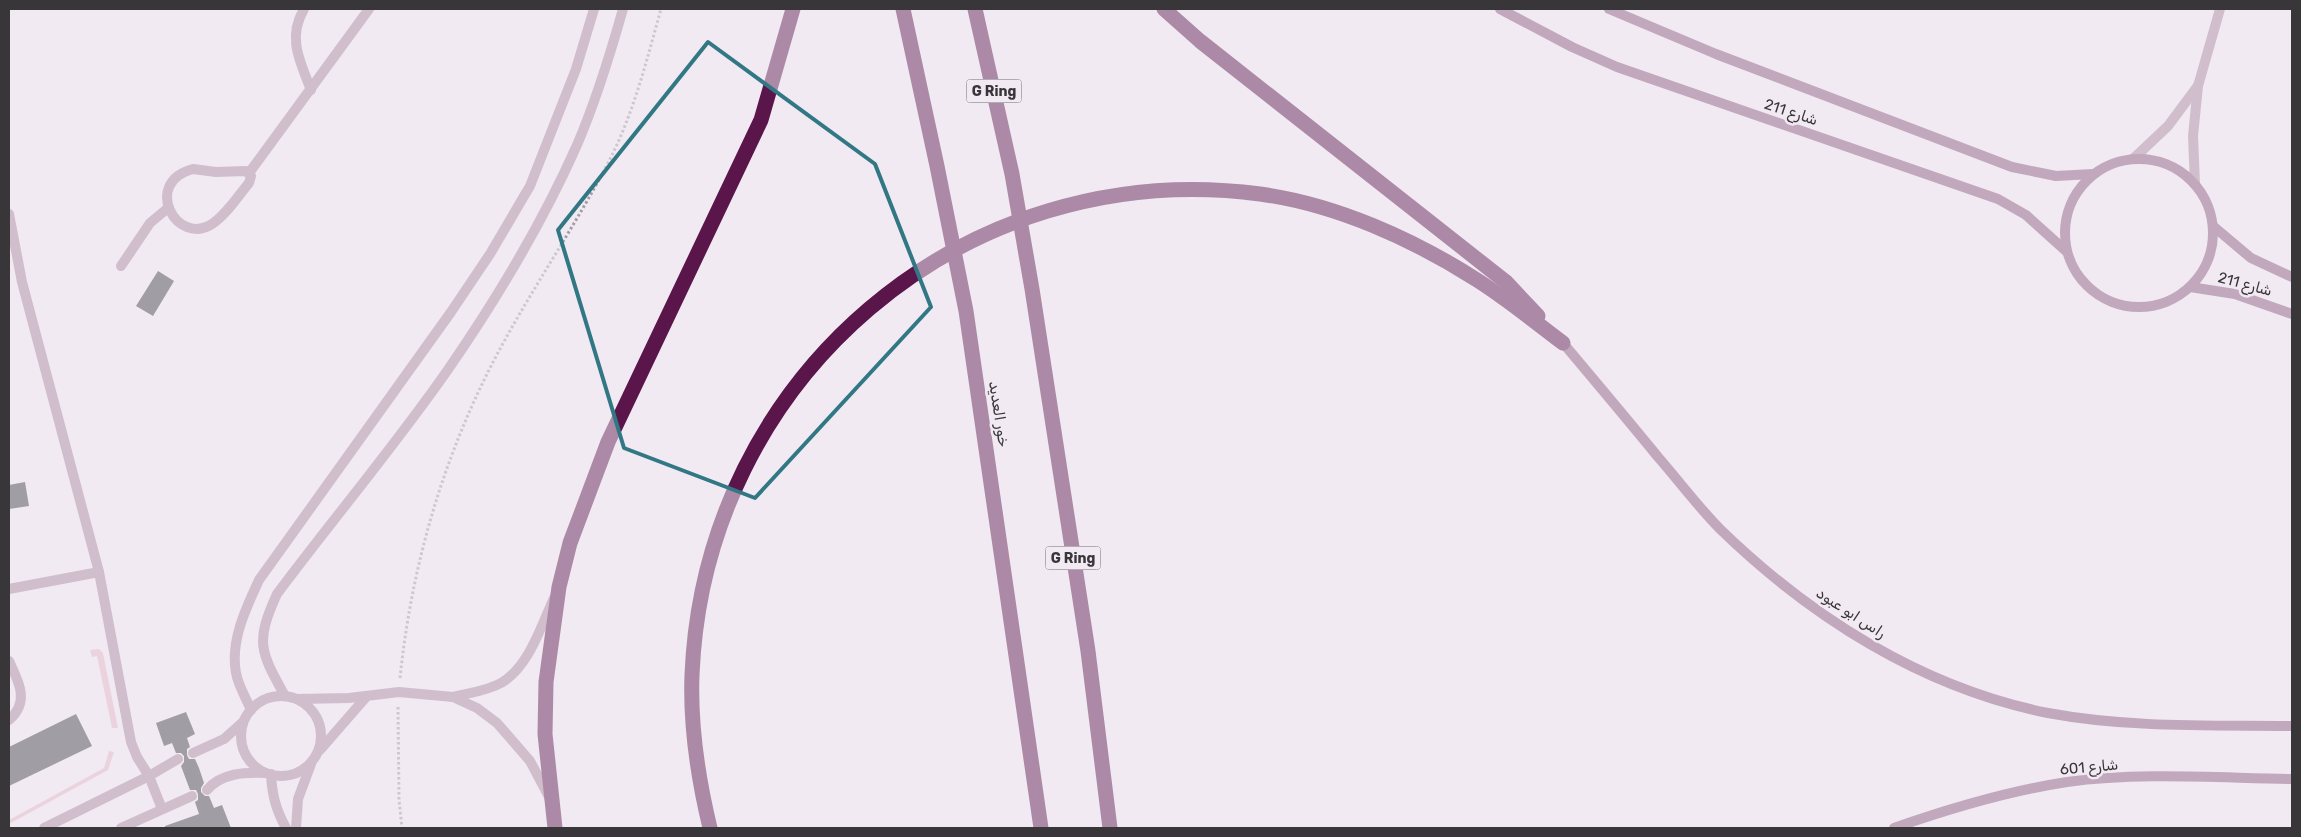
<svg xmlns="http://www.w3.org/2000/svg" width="2301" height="837" font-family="Rubik,'Noto Sans Arabic',sans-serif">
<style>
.green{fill:#e5b9c5}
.building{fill:#424048}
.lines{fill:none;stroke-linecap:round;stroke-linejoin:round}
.path{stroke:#a39ea5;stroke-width:3;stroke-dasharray:2.5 2.5;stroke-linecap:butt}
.service{stroke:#ac89a0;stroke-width:10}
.minor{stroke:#ac89a0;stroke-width:10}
.secondary{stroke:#8a597b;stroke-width:10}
.motorway{stroke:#5a164a;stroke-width:15}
.marked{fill:none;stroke:#317884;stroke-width:4;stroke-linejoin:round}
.labels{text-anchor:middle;stroke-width:5;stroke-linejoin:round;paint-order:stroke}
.shield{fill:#f1eaf3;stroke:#706c71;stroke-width:1}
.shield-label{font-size:14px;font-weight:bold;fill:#393639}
.street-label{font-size:15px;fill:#393639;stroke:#f1eaf3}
</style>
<rect width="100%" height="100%" fill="#f1eaf3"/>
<g class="green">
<path d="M99 649 103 653 118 728H112L97 656 92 657 90 650Z"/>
<path d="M109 751 114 752 108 770 9 824V820L104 768Z"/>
</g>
<g class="building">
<path d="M158 271 174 281 153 316 136 306Z"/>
<path d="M25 482 29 506 9 509V485Z"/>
<path d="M186 712 195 734 187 738 190 747 187 749V755L189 759H195L199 768 204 783 201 788V792L205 796H209L214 808 222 805 231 828H165V826L199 814 195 802 198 800V794L196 790H190L181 766 184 762V756L181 753H176L172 743 164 746 156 723Z"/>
<path d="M76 714 92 746 9 786V747Z"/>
</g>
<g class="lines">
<g class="path">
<path d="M400 678C411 571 440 468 488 372 525 298 573 231 610 159 634 112 647 59 661 9"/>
<path d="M398 707 399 800 402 828"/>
</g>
<g class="service">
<path d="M304 9C287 38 300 61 311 90"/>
<path d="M193 169 216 172 246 171 251 176 249 183C238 196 226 215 212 224 176 247 142 182 193 169Z"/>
<path d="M9 214 22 282 99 572 131 742 137 757 149 776 162 809"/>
<path d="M121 266 150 223 168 208"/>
<path d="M9 589 99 572"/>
<path d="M9 661C19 682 30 702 9 720"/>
<path d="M193 753 224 739 243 722"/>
<path d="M207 790C221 773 245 772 266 773"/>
<path d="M44 828 149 776 178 759"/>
<path d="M121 828 192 796"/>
</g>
<g class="minor">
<path d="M2133 159 2168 126 2197 87"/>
<path d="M249 173 369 9"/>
<path d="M2195 184 2193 136 2198 86 2220 9"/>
<path d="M285 696C260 651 255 642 277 594 333 519 394 447 447 371 496 300 542 224 577 145 596 101 610 55 623 9"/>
<circle cx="281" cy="736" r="40"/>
<path d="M453 697C468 693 487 691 501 683 529 667 541 626 554 598"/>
<path d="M297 699 349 698 399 692 453 697 477 708 497 723 530 761 549 797"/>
<path d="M251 710C246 698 238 685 236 673 230 641 246 608 259 580L451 312 490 254 530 186 576 69 594 9"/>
<path d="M320 750 367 696"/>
<path d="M271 774C272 795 276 810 286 828"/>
<path d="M296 828 298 799 311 764"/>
</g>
<g class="secondary">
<path d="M1500 9 1572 47 1617 67 1998 199 2026 215 2066 251"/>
<path d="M1609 9 1716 54 2012 167 2056 176 2093 174"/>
<circle cx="2139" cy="233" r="74"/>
<path d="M2213 226 2251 258 2292 277"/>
<path d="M2190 287 2235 294 2292 314"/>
<path d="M1563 343C1595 381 1627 419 1658 457 1679 481 1699 508 1721 530 1812 618 1923 688 2048 713 2128 728 2212 725 2292 726"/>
<path d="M1894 828C1951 808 2008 791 2067 782 2141 772 2218 778 2292 779"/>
</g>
<g class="motorway">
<path d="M903 9 937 166 966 311 1041 828"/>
<path d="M975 9 1012 174 1032 289 1088 651 1110 828"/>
<path d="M1164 9 1200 41 1506 282 1538 316"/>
<path d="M555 828 545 734 546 682 559 587 570 543 608 442 761 120 793 9"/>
<path d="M710 828C698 778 690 727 692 675 704 378 964 155 1260 194 1335 204 1413 239 1477 280 1507 299 1535 322 1563 343"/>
</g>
</g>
<path d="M0 0H2301V837H0ZM708 42 875 164 931 307 755 498 624 448 558 230Z" fill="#f1eaf3" fill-opacity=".55" fill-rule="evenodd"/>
<path class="marked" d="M708 42 875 164 931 307 755 498 624 448 558 230Z"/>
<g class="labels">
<g class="shield">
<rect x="966.5" y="79.5" width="55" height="23" rx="4"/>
<rect x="1045.5" y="546.5" width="55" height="23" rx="4"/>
</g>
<g class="shield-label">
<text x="994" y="96">G Ring</text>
<text x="1073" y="563">G Ring</text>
</g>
<g class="street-label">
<text transform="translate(1791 112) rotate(18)" y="5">شارع 211</text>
<text transform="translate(2245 284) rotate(15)" y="5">شارع 211</text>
<text transform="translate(999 414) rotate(81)" y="5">خور العديد</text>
<text transform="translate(1851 613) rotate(33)" y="5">راس ابو عبود</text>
<text transform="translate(2089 767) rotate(-5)" y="5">شارع 601</text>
</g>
</g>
<rect width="2301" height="837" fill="none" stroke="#393639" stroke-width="20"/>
</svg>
